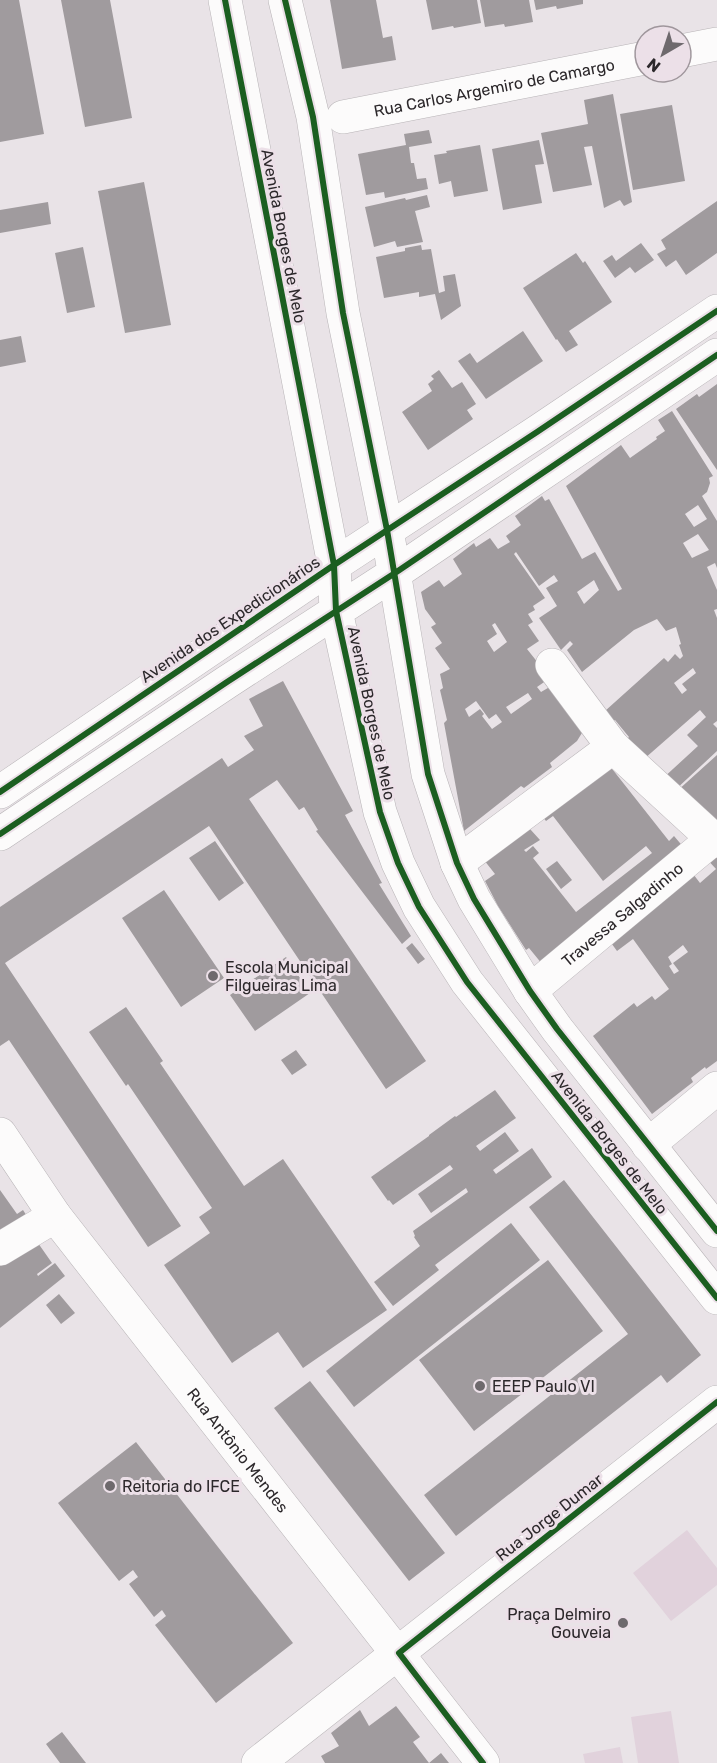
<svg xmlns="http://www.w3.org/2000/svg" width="717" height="1763" font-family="Rubik,sans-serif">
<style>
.green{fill:#e1d2dc}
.building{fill:#a09b9e;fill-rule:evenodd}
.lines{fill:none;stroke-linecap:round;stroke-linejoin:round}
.minor-casing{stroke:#b8b4b7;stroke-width:34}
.major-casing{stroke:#b8b4b7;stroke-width:34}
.minor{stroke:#fcfbfb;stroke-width:33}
.major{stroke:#fcfbfb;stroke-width:33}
.cycleway-casing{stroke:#ece0e8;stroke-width:10}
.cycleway{stroke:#1b5e20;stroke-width:6}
.poi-dot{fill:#6e696d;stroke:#ece0e8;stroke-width:2}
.labels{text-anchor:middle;stroke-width:6;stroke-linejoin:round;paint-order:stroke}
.street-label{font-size:16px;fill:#2c282b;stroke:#ece0e8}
.poi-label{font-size:16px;fill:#2c282b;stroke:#ece0e8;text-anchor:start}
</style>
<rect width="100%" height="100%" fill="#e9e3e7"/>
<!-- green -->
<path class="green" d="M687,1530L717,1568V1585L671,1621L633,1573Z
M671,1711L679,1763H638L631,1717Z
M620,1747L623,1763H585L583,1754Z"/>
<!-- building -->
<path class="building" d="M0,0H19L44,134L0,142Z
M61,0H110L132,118L85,127Z
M330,0H376L383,38L392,36L396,60L342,69Z
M426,0H477L481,23L454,28L453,26L432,30Z
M480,0H529L533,22L505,27L504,24L485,27Z
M534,0H583V4L557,9L556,6L536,10Z
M613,94L632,202L624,206L620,200L604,208L592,146L584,147L592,185L553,192L541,133L588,124L584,100Z
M672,105L685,181L633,190L620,114Z
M429,130L432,143L409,147L411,163H414L417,179L426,178L428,189L385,198L384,192L366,195L358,154L406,145L404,134Z
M539,140L544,164L535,165L542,203L503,210L492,149Z
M480,145L488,191L454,197L451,181L439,184L434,155L447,153L446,151Z
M144,182L171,325L125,333L98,191Z
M427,195L430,207L415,211L423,242L397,247L395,241L374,247L365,207L405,198L406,200Z
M717,201V253L686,275L676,260L666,267L657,254L666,249L661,240Z
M48,202L51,224L0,233V210Z
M641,243L654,260L635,273L630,267L615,278L603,261L612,255L616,261Z
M421,245L422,250L431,249L439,293L445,291L443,276L455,274L461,306L441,320L435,294L419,297V292L384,298L376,257L405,251V248Z
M83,247L95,307L67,313L55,253Z
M576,253L583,263L585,261L612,302L569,331L578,345L566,352L557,339L556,340L523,288Z
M523,331L543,361L486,399L458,361L470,353L477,363Z
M21,336L26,362L0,367V340Z
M439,370L452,388L462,382L476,404L467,410L473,419L428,450L402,412L432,391L428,384L434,379L431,376Z
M717,384V470L676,409L697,394L699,397Z
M672,411L713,476L709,478L710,483L707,492L702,496L717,521V568L715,563L707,567L717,590V609L714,610L717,618V721L713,724L717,728V751L673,792L661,780L698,746L687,735L706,717L700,710L644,759L626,740L629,737L615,720L612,721L605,711L664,658L668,662L675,654L680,659L683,656L679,645L681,644L676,627L666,631L657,619L634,630L582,672L567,650L573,644L570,641L561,650L539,618L557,606L546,588L558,581L554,575L539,586L516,552L514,554L545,598L533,606L535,610L528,614L533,622L528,625L539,641L527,649L550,678L537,687L541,692L553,685L585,728L577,741L550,763L552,767L524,788L521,786L464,831L444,723L447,720L440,690L443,688L440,674L450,669L435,648L442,643L431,627L436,624L425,609L421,592L439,580L444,587L462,574L453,559L474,543L476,547L490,538L498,549L510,542L506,536L521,525L515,516L542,496L545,501L549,499L582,559L595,552L618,591L622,589L566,486L621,445L630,458L657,439L656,437L665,431L658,420ZM698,505L707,519L694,527L685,514ZM698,534L709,550L692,558L683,543ZM594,580L599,590L584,604L577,592ZM495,623L507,642L494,652L487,641L497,634L492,625ZM693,668L696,673L682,684L687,690L682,694L674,683ZM528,693L532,699L511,714L506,707ZM476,701L489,719L496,714L502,722L492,729L482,716L484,714L480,709L469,717L465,709Z
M283,681L353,811L345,815L382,883L379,884L411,936L402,944L316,831L318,830L304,807L299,810L277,780L249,799L426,1061L386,1089L209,826L5,963L181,1226L148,1247L9,1040L0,1046V907L222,758L228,767L254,750L244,736L263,726L249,699Z
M717,755V831L676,792Z
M609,765L669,841L674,836L691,856L547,970L529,948L526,950L498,906L485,881L495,874L484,860L530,829L540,840L524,850L526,852L533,846L539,853L533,858L576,912L652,853L646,846L603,881L553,816L546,821L541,815Z
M215,841L244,883L219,901L189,858Z
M717,847V1061L706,1069L705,1067L691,1078L693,1082L652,1114L593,1036L634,1003L637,1007L652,996L655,1000L669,989L633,939L617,951L609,940L690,870L700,883L716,869L705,857ZM683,945L688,952L673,963L679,971L674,974L669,966L672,964L668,957Z
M557,861L572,880L561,889L546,869Z
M164,890L224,978L181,1007L122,918Z
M412,943L425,959L418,964L406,948Z
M286,957L310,993L255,1031L230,995Z
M126,1007L163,1061L160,1063L244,1186L283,1159L387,1310L303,1368L278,1332L232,1363L164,1265L210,1233L199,1217L212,1208L128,1084L126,1086L89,1032Z
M296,1050L307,1065L292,1075L281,1060Z
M495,1090L516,1118L476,1146L480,1151L505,1132L519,1151L493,1170L496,1174L532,1148L552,1177L435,1265L439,1270L393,1306L374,1282L420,1246L414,1237L415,1236L413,1231L468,1192L466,1188L431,1213L418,1194L453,1169L450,1165L393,1205L389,1200L388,1201L371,1177L429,1136V1135L455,1116L456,1117Z
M564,1180L701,1355L667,1383L661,1375L456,1536L424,1495L628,1334L529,1207Z
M0,1190L17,1214L23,1210L32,1224L0,1248Z
M511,1223L540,1260L354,1407L326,1371Z
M31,1233L52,1263L37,1274L38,1276L55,1263L65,1276L0,1328V1251Z
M548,1260L603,1331L474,1431L419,1360Z
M59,1294L75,1313L61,1324L46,1305Z
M310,1381L445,1553L409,1581L274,1408Z
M136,1442L293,1643L216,1703L155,1625L166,1616L162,1610L154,1617L129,1584L138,1577L133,1570L119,1581L58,1503Z
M396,1706L420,1737L413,1742L429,1763L441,1753L449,1763H325L321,1756L339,1746L331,1733L360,1710L369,1726Z
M62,1732L86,1763H60L46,1744Z"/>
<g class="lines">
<defs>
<g id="minor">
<path d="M681,51L717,44"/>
<path id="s1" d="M343,117L645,58"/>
<path d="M552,665L613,747L710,836L717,841"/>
<path d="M457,863L613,747"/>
<path id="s2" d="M530,991L714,838"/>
<path id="s3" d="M0,1134L55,1216L483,1763"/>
<path d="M648,1145L717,1088"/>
<path d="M0,1249L55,1216"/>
</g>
<path id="major" d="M225,0L334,565L336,611L380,812L398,863L419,907L467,982L717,1298
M285,0L313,117L343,313L387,530L428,774L457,863L474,899L530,991L557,1029L717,1231
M0,792L334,565L537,432L717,311
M0,834L227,682L395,573L717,355
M258,1763L717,1402"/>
</defs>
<!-- minor casing -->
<use href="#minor" class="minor-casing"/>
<!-- major casing -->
<use href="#major" class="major-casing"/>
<!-- minor -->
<use href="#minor" class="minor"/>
<!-- major -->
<use href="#major" class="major"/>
<defs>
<path id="cycleway" d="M225,0L334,565L336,611L380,812L398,863L419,907L467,982L717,1298
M285,0L313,117L343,313L387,530L428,774L457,863L474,899L530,991L557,1029L717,1231
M0,792L334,565L537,432L717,311
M0,834L227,682L395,573L717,355
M483,1763L399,1653L717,1402"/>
</defs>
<!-- cycleway casing -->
<use href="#cycleway" class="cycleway-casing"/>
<!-- cycleway -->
<use href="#cycleway" class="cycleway"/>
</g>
<!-- markers -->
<g class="poi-dot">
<circle cx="213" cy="976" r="6"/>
<circle cx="480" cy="1386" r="6"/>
<circle cx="110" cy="1486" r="6"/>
<circle cx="623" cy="1623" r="6"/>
</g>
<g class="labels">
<!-- street labels -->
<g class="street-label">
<text dy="6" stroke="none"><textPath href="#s1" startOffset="154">Rua Carlos Argemiro de Camargo</textPath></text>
<text transform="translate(284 236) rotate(79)" y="6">Avenida Borges de Melo</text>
<text transform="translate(230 619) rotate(-34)" y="6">Avenida dos Expedicionários</text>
<text transform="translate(372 713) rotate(78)" y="6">Avenida Borges de Melo</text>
<text dy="6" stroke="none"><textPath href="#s2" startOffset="120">Travessa Salgadinho</textPath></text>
<text transform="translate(610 1142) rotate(52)" y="6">Avenida Borges de Melo</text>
<text dy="6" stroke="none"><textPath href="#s3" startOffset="396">Rua Antônio Mendes</textPath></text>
<text transform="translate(549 1517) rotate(-38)" y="6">Rua Jorge Dumar</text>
</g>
<!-- poi labels -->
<g class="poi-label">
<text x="225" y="973">Escola Municipal<tspan x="225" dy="18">Filgueiras Lima</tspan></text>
<text x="492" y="1392">EEEP Paulo VI</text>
<text x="122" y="1492">Reitoria do IFCE</text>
<text x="611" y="1620" text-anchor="end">Praça Delmiro<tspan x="611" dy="18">Gouveia</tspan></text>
</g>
</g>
<!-- north arrow -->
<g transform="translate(663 54) rotate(219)"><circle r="28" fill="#ece0e8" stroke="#9f969c" stroke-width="1.5"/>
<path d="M0-4.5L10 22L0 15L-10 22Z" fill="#6e696d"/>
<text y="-9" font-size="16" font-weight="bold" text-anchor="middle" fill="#2c282b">N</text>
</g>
</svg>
